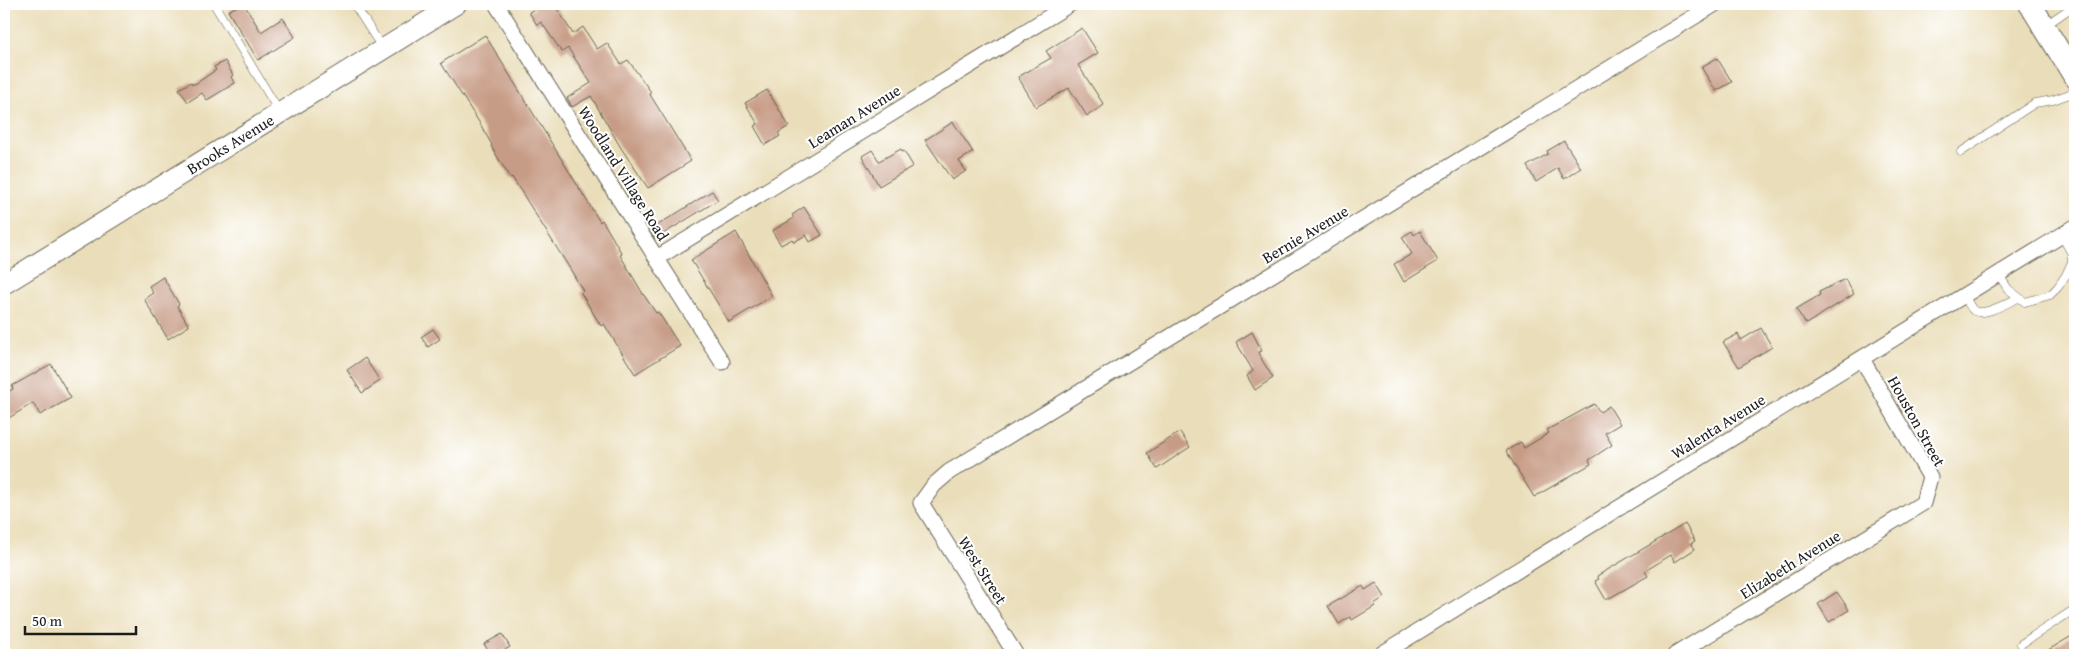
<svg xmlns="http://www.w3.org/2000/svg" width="2079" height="659" font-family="'Gentium Book Plus',serif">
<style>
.building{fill:#c79c86}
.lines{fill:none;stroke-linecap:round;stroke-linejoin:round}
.lane-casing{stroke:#646053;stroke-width:9}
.street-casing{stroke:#646053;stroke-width:17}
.secondary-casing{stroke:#646053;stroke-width:22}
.primary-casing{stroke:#646053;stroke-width:24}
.lane{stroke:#fff;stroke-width:8}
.street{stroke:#fff;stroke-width:15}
.secondary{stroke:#fff;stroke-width:20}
.primary{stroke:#fff;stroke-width:22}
.labels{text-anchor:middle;stroke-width:4;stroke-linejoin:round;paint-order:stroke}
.street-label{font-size:16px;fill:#1c1c1c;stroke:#fff}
</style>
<rect width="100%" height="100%" fill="#fff"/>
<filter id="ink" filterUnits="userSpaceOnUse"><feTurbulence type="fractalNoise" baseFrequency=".02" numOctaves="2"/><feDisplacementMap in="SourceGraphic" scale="10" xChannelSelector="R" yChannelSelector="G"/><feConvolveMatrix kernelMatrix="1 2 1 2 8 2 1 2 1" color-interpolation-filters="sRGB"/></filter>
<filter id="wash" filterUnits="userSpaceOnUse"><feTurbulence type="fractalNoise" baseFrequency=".0096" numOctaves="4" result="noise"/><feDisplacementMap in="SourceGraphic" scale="20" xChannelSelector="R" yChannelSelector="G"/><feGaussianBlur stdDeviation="1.12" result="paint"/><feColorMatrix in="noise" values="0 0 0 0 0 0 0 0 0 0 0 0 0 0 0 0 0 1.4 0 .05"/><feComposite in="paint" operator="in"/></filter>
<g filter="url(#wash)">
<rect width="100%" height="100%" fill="#eadeba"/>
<g id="blocks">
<!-- building -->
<path class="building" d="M241,4H244L261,32L283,18L295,37L258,60L228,11Z
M531,4H554L573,34L583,27L597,49L607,43L621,64L628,60L651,92L649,93L691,161L648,188L621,148L591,96L572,107L567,98L591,83L568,48L562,52L541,22L537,25L529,12L535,9Z
M1082,28L1098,53L1078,65L1104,105L1087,116L1069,88L1036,107L1018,77L1051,58L1046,51Z
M485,35L600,222L602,220L608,230L622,254L620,255L643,294L656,313L658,312L680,346L635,374L604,324L601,326L598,321L581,293L583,291L572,272L512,177L510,178L491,146L492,145L479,122L441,63Z
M1717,58L1732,82L1716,91L1701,67Z
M225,61L233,75L231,77L235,83L207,100L202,93L188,102L179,89L191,82L192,84H195L216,70L214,67Z
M767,90L789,126L778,133L780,136L765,145L754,126L758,124L745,103Z
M953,122L973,152L959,161L966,171L952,180L925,140Z
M1564,141L1581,168L1564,179L1558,168L1536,182L1527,166L1548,154L1547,151Z
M901,149L902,152L904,151L913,166L879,186L862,156L872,150L879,161Z
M712,191L718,200L655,239L650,230Z
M804,207L822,235L810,242L806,235L794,242L792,239L781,245L772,231L794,218L792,215Z
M1412,231L1414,235L1420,231L1438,261L1404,282L1394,264L1412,254L1402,237Z
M736,232L772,296L729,322L691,260Z
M163,277L179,304L177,306L189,326L168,339L144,299L153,293L149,286Z
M1845,279L1854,294L1806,324L1796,309L1820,295L1819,292Z
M1761,328L1772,347L1739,367L1723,342L1738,334L1741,340Z
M433,329L440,339L428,347L421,337Z
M1252,332L1262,351L1259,352L1262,360L1273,378L1255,390L1247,376L1253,371L1236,342Z
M365,358L380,381L362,393L347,370Z
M51,364L71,398L40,415L33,403L4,421V394L13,389L12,386Z
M1594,404L1600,412L1609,406L1620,424L1605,433L1612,445L1589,460L1591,464L1534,497L1506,451L1521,442L1524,448L1549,433L1547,430Z
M1180,432L1190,447L1157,469L1147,453Z
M1685,524L1695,541L1691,543L1695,549L1675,562L1671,555L1645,571L1648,576L1606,600L1595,581L1599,579L1597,576Z
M1376,583L1385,597L1374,604L1375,606L1352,620L1350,617L1339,624L1328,606L1363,586L1365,590Z
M1837,592L1849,610L1829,622L1818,604Z
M502,634L510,647L496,655H491L484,644Z
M2075,634V655H2040Z"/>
</g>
</g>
<g filter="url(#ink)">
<use href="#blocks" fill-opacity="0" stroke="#646053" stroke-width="1"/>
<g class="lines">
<defs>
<path id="lane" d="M214,4L280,113
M354,4L383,49
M2046,25L2075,5
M1961,152L2035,103L2053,100L2075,92
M1999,275L2008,289L2025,302L2050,295L2058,287L2066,275L2072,262V254L2062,236
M1965,297C1967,300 1970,307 1973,310C1982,318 2009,302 2018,298
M2021,644L2075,609"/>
<path id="street" d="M496,4L722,362
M657,258L1070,4
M1016,655L921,503L934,485L949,472L1715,4
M1380,655L2075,227
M1675,655L1923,503L1930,477L1862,359"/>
<g id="secondary">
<path id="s1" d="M4,284L456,4"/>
</g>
<path id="primary" d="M2030,4L2075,77"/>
</defs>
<!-- lane casing -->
<use href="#lane" class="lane-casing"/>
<!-- street casing -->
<use href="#street" class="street-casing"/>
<!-- secondary casing -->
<use href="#secondary" class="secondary-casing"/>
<!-- primary casing -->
<use href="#primary" class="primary-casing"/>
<!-- lane -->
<use href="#lane" class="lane"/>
<!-- street -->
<use href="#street" class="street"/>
<!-- secondary -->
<use href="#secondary" class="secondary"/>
<!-- primary -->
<use href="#primary" class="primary"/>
</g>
</g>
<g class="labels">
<!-- street labels -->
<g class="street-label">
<text transform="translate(854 116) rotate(-32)" y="6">Leaman Avenue</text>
<text dy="6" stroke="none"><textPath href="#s1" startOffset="266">Brooks Avenue</textPath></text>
<text transform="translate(624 173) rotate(58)" y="6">Woodland Village Road</text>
<text transform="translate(1305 234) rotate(-31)" y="6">Bernie Avenue</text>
<text transform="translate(1917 421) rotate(61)" y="6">Houston Street</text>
<text transform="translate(1718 426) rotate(-32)" y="6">Walenta Avenue</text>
<text transform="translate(1790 564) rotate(-32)" y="6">Elizabeth Avenue</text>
<text transform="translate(983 570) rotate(58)" y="6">West Street</text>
</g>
</g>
<!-- margin -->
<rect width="2079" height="659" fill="none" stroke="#fff" stroke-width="20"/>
<!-- scale -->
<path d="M25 626v8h111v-8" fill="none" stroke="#1c1c1c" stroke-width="2.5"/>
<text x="32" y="626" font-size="15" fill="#1c1c1c" stroke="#ffffff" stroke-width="4" paint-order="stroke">50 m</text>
</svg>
